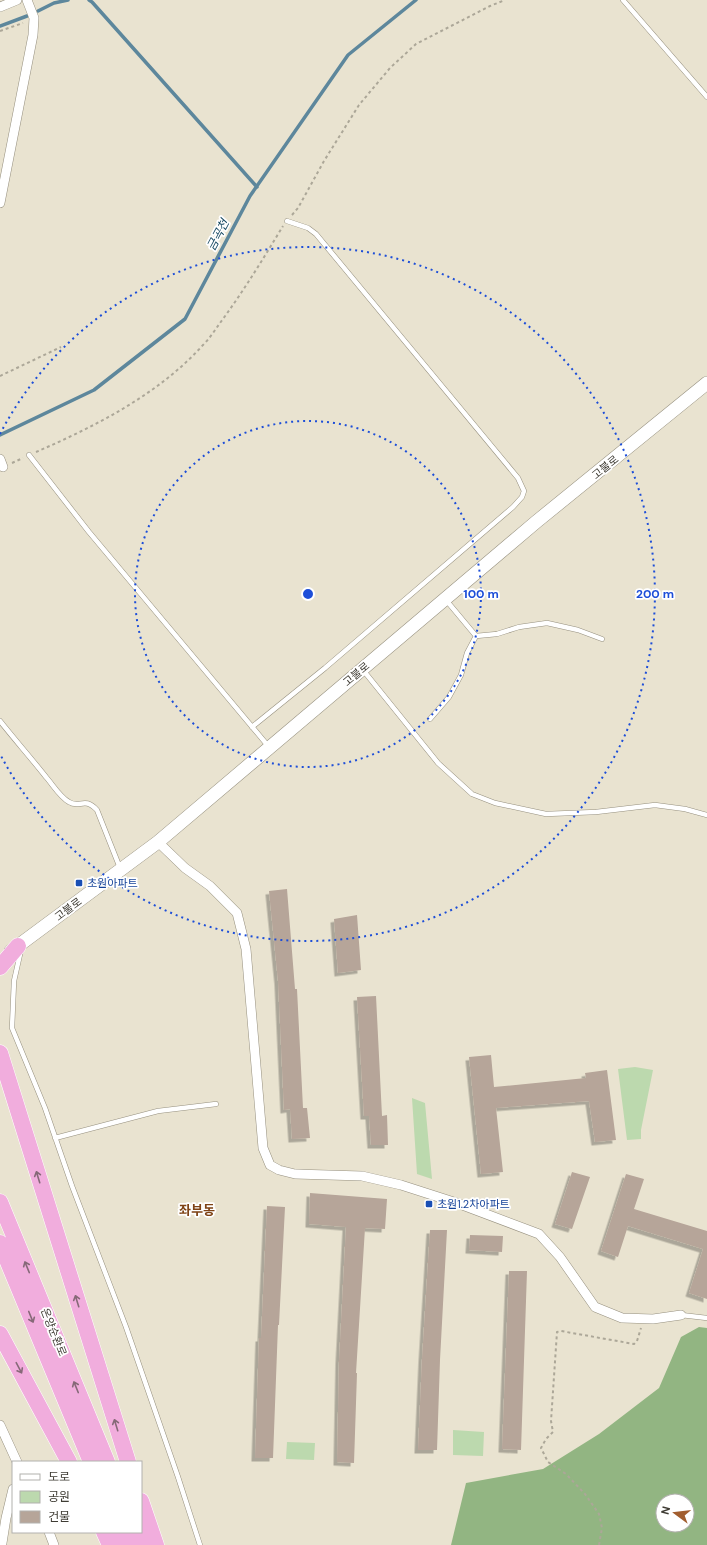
<svg xmlns="http://www.w3.org/2000/svg" width="707" height="1545" font-family="'DM Sans','Noto Sans KR',sans-serif">
<style>
.green{fill:#bcd9ae}
.forest{fill:#92b582;fill-rule:evenodd}
.lines{fill:none;stroke-linecap:round;stroke-linejoin:round}
.stream{stroke:#5d879c;stroke-width:3.5}
.building{fill:#b6a599;filter:url(#shadow)}
.lane-casing{stroke:#96907f;stroke-width:5.5}
.street-casing{stroke:#96907f;stroke-width:10}
.secondary-casing{stroke:#96907f;stroke-width:14}
.highway-casing{stroke:#fff;stroke-width:17}
.path{stroke:#aca798;stroke-width:2;stroke-dasharray:3 3;stroke-linecap:butt}
.lane{stroke:#fff;stroke-width:4.5}
.street{stroke:#fff;stroke-width:9}
.secondary{stroke:#fff;stroke-width:13}
.highway{stroke:#f1addd;stroke-width:16}
.oneway{stroke:#866978}
.ring{fill:none;stroke:#1d4ed8;stroke-width:2;stroke-dasharray:2 4}
.transit-dot{fill:#1a4fb4;stroke:#fff;stroke-width:1.5}
.labels{text-anchor:middle;stroke-width:3.5;stroke-linejoin:round;paint-order:stroke}
.street-label{font-size:11px;fill:#3f3c34;stroke:#fff}
.transit-label{font-size:11px;fill:#164399;stroke:#fff;text-anchor:start}
.water-label{font-size:12px;font-style:italic;fill:#194a63;stroke:#fff}
.quarter-label{font-size:13px;font-weight:bold;fill:#7e4214;stroke:#fff}
.centre{fill:#1d4ed8;stroke:#fff;stroke-width:2}
.ring-label{font-size:12px;text-anchor:middle;font-weight:bold;fill:#1d4ed8;stroke:#fff;stroke-width:3.5;stroke-linejoin:round;paint-order:stroke}
</style>
<defs>
<filter id="shadow"><feDropShadow dx="-3.5" dy="3.5" stdDeviation="0" flood-color="#0004"/></filter>
</defs>
<rect width="100%" height="100%" fill="#e9e3d0"/>
<!-- green -->
<path class="green" d="M635,1067L653,1070L641,1130V1139L627,1140L618,1069Z
M412,1098L425,1103L432,1179L417,1174Z
M453,1430L484,1432L483,1456L453,1455Z
M287,1442L315,1443L314,1460L286,1459Z"/>
<!-- forest -->
<path class="forest" d="M699,1327L707,1328V1545H451L466,1483L543,1469L599,1434L659,1388L681,1337ZM663,1501H687V1525H663Z"/>
<g class="lines">
<!-- stream -->
<path class="stream" d="M89,0L92,2L257,187
M38,11L54,3L68,0
M0,26L27,16
M0,435L94,390L185,319L250,196L348,55L416,0"/>
</g>
<!-- building -->
<path class="building" d="M287,889L295,989H297L303,1108H307L310,1138L292,1139L290,1109L284,1110L278,981L269,891Z
M357,915L361,970L338,973L334,919Z
M376,996L382,1116L387,1115L388,1145H371L369,1116H364L357,997Z
M491,1055L494,1087L586,1078L585,1073L607,1070L616,1140L595,1142L589,1101L496,1108L503,1172L481,1174L469,1057Z
M572,1172L590,1177L572,1229L555,1224Z
M626,1174L644,1179L634,1209L707,1231V1299L689,1293L703,1249L628,1226L618,1257L601,1251Z
M310,1193L387,1199L385,1229L365,1228L356,1373H357L354,1463L337,1462L339,1361L346,1227L309,1224Z
M267,1206L285,1207L279,1325H278L273,1458H255L259,1338H261Z
M430,1230H447L440,1360L437,1450H418L422,1359Z
M470,1235L503,1236L502,1252L469,1250Z
M509,1271H527L521,1450L502,1449Z"/>
<g class="lines">
<defs>
<path id="lane" d="M623,0L707,97
M29,455L89,532L269,747
M446,600L476,636
M363,670L438,763L472,794L495,803L546,814L596,812L655,805L685,809L707,815
M430,719L449,697L461,675L467,653L476,636L497,634L519,627L547,623L578,630L602,639
M0,721C15,740 31,758 46,777C53,785 60,797 69,802C80,809 84,796 97,810L120,868
M252,727L325,668L513,507L522,497L524,491L518,478L316,234L308,228L287,221
M21,950L14,981L12,1028L45,1108L72,1186L126,1327L178,1477L200,1545
M55,1138L158,1111L216,1104
M681,1315L707,1318"/>
<path id="street" d="M0,7L17,0
M0,203L33,35L34,18L27,0
M0,459L3,467
M158,842L185,868L210,886L237,913L246,949L263,1148L270,1165L279,1170L295,1174L362,1176L401,1185L457,1203L539,1234L560,1257L595,1307L622,1318L653,1319L681,1315
M0,1425L17,1462
M49,1532L54,1545
M2,1543L6,1518L13,1489"/>
<path id="secondary" d="M11,951L158,842L536,522L707,383"/>
<path id="highway" d="M0,967L18,946
M0,1053L128,1462
M0,1202L107,1462
M0,1243L91,1462
M0,1334L69,1462
M141,1501L156,1545
M104,1532L110,1545
M120,1532L125,1545
M136,1532L142,1545"/>
</defs>
<!-- lane casing -->
<use href="#lane" class="lane-casing"/>
<!-- street casing -->
<use href="#street" class="street-casing"/>
<!-- secondary casing -->
<use href="#secondary" class="secondary-casing"/>
<!-- highway casing -->
<use href="#highway" class="highway-casing"/>
<!-- path -->
<path class="path" d="M0,31L23,23
M292,215L298,208L324,161L359,105L390,68L416,44L490,6L505,0
M0,376L61,347
M36,452C96,426 159,394 203,345C210,338 215,330 220,323C243,292 263,259 283,226
M12,463L23,458
M599,1545L602,1528L599,1514L585,1494L566,1474L548,1462L541,1448L546,1439L553,1432L551,1421L557,1332L561,1331L634,1344L637,1341L641,1328"/>
<!-- lane -->
<use href="#lane" class="lane"/>
<!-- street -->
<use href="#street" class="street"/>
<!-- secondary -->
<use href="#secondary" class="secondary"/>
<!-- highway -->
<use href="#highway" class="highway"/>
</g>
<!-- one-way arrows -->
<defs><path id="oneway-shaft" d="M-6 0H5M1.5-3L5.5 0L1.5 3" fill="none" stroke-width="1.6" stroke-linecap="round" stroke-linejoin="round"/></defs>
<g class="oneway">
<use href="#oneway-shaft" transform="translate(38 1177) rotate(-107)"/>
<use href="#oneway-shaft" transform="translate(27 1267) rotate(-112)"/>
<use href="#oneway-shaft" transform="translate(77 1301) rotate(-107)"/>
<use href="#oneway-shaft" transform="translate(31 1317) rotate(68)"/>
<use href="#oneway-shaft" transform="translate(19 1368) rotate(62)"/>
<use href="#oneway-shaft" transform="translate(76 1387) rotate(-112)"/>
<use href="#oneway-shaft" transform="translate(116 1425) rotate(-107)"/>
</g>
<!-- distance rings -->
<g class="ring">
<circle cx="308" cy="594" r="173"/>
<path d="M0 434A347 347 0 1 1 0 754"/>
</g>
<!-- markers -->
<g class="transit-dot">
<rect x="75" y="879" width="8" height="8" rx="2"/>
<rect x="425" y="1200" width="8" height="8" rx="2"/>
</g>
<g class="labels">
<!-- street labels -->
<g class="street-label">
<text transform="translate(605 467) rotate(-39)" y="4">고불로</text>
<text transform="translate(356 674) rotate(-40)" y="4">고불로</text>
<text transform="translate(68 909) rotate(-37)" y="4">고불로</text>
<text transform="translate(54 1332) rotate(68)" y="4">온양순환로</text>
</g>
<!-- transit labels -->
<g class="transit-label">
<text x="87" y="887">초원아파트</text>
<text x="437" y="1208">초원1.2차아파트</text>
</g>
<!-- water labels -->
<g class="water-label">
<text transform="translate(218 235) rotate(-62)" y="4">금곡천</text>
</g>
<!-- quarter labels -->
<g class="quarter-label">
<text x="197" y="1215">좌부동</text>
</g>
</g>
<circle cx="308" cy="594" r="6" class="centre"/>
<g class="ring-label">
<text x="481" y="598">100 m</text>
<text x="655" y="598">200 m</text>
</g>
<!-- legend -->
<rect x="12" y="1461" width="130" height="72" fill="#ffffff" stroke="#b2b1ae"/>
<rect x="20" y="1474" width="20" height="6" fill="#ffffff" stroke="#b2b1ae"/>
<text x="48" y="1481" font-size="12" fill="#3f3c34">도로</text>
<rect x="20" y="1491" width="20" height="12" fill="#bcd9ae" stroke="#b2b1ae"/>
<text x="48" y="1501" font-size="12" fill="#3f3c34">공원</text>
<rect x="20" y="1511" width="20" height="12" fill="#b6a599" stroke="#b2b1ae"/>
<text x="48" y="1521" font-size="12" fill="#3f3c34">건물</text>
<!-- north arrow -->
<g transform="translate(675 1513) rotate(285)"><circle r="19" fill="#ffffff" stroke="#b2b1ae"/>
<path d="M0-3L7 15L0 10L-7 15Z" fill="#a25e2f"/>
<text y="-6" font-size="11" font-weight="bold" text-anchor="middle" fill="#3f3c34">N</text>
</g>
</svg>
